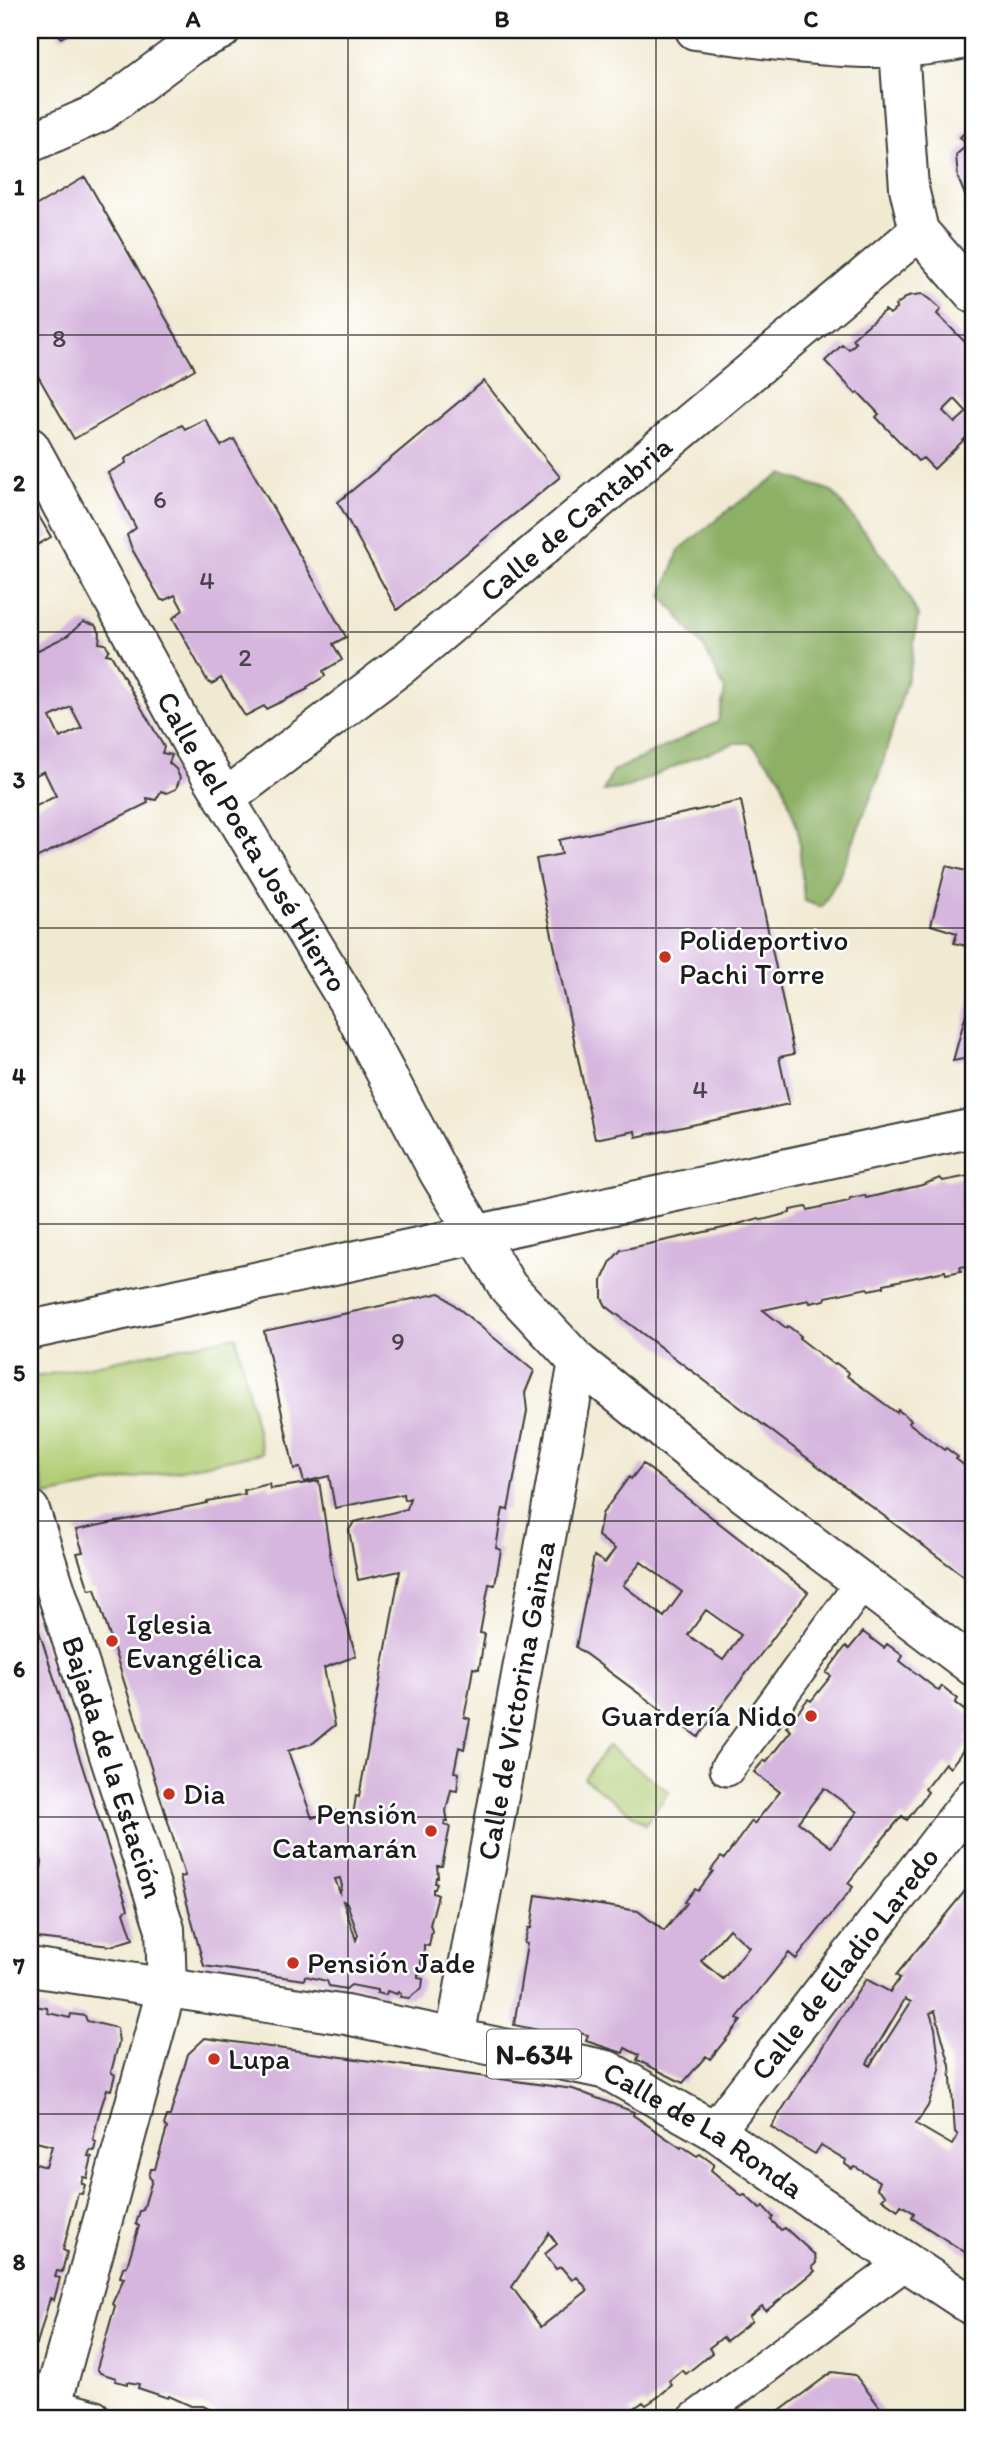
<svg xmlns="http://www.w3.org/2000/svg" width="1004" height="2449" font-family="Itim,sans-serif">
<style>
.green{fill:#b0cc73;stroke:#667448;stroke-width:2}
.forest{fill:#8cb065;stroke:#546640;stroke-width:2}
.building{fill:#d6b6de;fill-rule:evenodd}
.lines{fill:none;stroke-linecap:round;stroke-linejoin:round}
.pedestrian-casing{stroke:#3c3b37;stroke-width:37}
.minor-casing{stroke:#3c3b37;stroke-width:42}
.trunk-casing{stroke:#3c3b37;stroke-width:42}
.pedestrian{stroke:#fff;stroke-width:33}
.minor{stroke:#fff;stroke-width:38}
.trunk{stroke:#fff;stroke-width:38}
.grid{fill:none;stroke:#1c1c1c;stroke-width:2;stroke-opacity:0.55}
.poi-dot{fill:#c8321e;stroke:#fff;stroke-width:2.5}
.labels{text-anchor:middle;stroke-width:5;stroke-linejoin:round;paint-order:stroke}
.number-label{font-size:26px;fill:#4a424c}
.shield{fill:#fff;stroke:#606060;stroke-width:2}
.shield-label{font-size:28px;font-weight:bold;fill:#1c1c1c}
.street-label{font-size:30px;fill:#1c1c1c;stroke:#fff}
.poi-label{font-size:30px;fill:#1c1c1c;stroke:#fff;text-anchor:start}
.neatline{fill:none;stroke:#1c1c1c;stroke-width:2.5}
.grid-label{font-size:23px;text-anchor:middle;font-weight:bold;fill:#1c1c1c}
</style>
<rect width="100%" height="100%" fill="#fff"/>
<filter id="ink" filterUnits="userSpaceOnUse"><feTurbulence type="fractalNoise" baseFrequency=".0143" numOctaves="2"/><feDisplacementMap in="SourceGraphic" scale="14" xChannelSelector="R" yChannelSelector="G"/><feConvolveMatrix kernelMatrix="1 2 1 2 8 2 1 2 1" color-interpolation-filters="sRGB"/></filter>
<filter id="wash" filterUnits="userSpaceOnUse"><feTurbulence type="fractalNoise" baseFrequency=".00686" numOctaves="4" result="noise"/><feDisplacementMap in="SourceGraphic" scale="28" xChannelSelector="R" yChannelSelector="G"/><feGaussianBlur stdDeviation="1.57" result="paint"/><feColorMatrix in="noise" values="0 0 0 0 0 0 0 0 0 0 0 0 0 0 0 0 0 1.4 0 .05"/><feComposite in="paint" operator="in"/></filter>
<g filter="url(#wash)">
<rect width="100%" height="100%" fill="#f1ead3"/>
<!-- green -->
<path class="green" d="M236,1336L262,1453L46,1496L30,1432V1378Z
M608,1746L669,1792L645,1824L584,1778Z"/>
<!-- forest -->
<path class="forest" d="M782,474L832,491L897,574L918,615L911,665L878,779L839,877L822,907L804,901L798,830L780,776L751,743H735L689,760L627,788L603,791L613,771L718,722L725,690L705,649L662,596L679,550L731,508Z"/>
<g id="blocks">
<!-- building -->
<path class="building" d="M56,30H75L61,38Z
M970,128L974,130V217L958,178L956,155L967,145L960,137Z
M85,177L195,369L74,439L30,362V209Z
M922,294L930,299L941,309L937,314L966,343L971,340L974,343V430L934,469L923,458L918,461L876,417L879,414L858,392L856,394L825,361L842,345L849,349L856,343L852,339L885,310L890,314L897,308L895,306L908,296ZM955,399L967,412L955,423L943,411Z
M484,381L560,477L397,610L338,502Z
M205,419L221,446L234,439L346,637L333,644L342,660L323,671L325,676L307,687L308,689L266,709L264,706L245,716L221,678L212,684L208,682L173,618L183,610L175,595L165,600H161L132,549L127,535L136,528L108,473L126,463L125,459L163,434L182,425L185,429Z
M30,501L51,537L30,549Z
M83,622L95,625L100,633L99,643L105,644L109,649L106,654L111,655L164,747L162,753L172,755L169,763L176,769L180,778L176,789L167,793L161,791L156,800L147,798L148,803L30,861V809L56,796L44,771L30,778V654L67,636ZM71,707L82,728L60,738L50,717Z
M741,801L794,1054L779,1057L789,1104L636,1137L635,1131L595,1139L536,859L562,854L559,840Z
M946,866L974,873V948L954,943L957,933L931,925Z
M973,988L974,1057L953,1061Z
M974,1175V1265L960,1267L961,1271L946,1274L945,1271L884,1284V1287L869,1290L867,1288L826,1297L825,1300L810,1303L809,1300L763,1310L786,1328L788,1326L801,1336L799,1338L834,1365L836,1363L849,1373L847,1376L897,1413L898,1410L911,1420L909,1423L944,1450L946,1448L958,1457L956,1459L974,1473V1584L606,1306L602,1298V1280L611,1261L621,1250L728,1227L759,1218L762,1220L790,1213V1210L806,1207L808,1210L849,1201L850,1198L865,1195L866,1198L922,1185L940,1178L943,1181Z
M440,1293L534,1371L525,1393L527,1411L508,1510L503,1509L500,1524L496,1548L501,1550L495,1585L489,1584L480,1633L485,1634L479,1669L473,1668L469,1692L464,1717L470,1719L464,1749L459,1747L454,1772L459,1773L457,1791L451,1790L446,1811L448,1822L445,1821L444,1825L450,1827L442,1866H437L438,1877H436L435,1883H437L435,1889H433V1893L438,1895L430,1925L432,1931L429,1946L424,1945V1959L421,1958V1973L418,1974V1978L423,1979L422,1988L409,1998L400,1997L401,1994L398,1992L397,1994L387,1991L386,1995L377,1993V1990L351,1985L346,1989L329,1986L327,1981L305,1976L304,1980L204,1966L180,1877L185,1876L95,1589L89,1590L77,1553L83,1552L76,1530L207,1503V1501L245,1494L244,1490L269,1484L270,1489L319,1481L334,1579L356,1656L324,1668L335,1725L313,1743L288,1751L312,1818L334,1811L353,1816L356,1796L359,1797L400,1571L358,1580L349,1530L354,1522L407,1509L410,1498L404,1500L403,1494L335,1508L329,1476L304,1482L300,1468L294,1469L264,1331ZM340,1878L342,1886L340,1893L335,1879ZM343,1901L347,1903L358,1935L356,1940Z
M643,1464L808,1592L698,1737L576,1647L594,1556L605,1563L615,1549L598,1536L602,1514L629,1477L631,1479ZM641,1562L682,1592L664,1617L623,1585ZM706,1610L741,1635L723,1660L688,1635Z
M30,1603L128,1909L124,1912L133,1939L111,1946L37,1938L36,1933L30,1932V1866L41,1868L42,1862L36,1844L30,1843Z
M863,1632L884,1648L887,1644L903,1656L900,1661L939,1691L942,1686L958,1699L955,1703L974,1718V1728L965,1739L969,1742L950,1768L945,1763L925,1789L928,1792L907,1820L902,1816L886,1835L848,1883L853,1887L796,1959L789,1953L737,2018L741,2021L710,2059L706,2056L683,2083L637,2060L639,2055L625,2048L623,2053L586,2041L588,2035L571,2031L567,2036L514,2025L527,1944L524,1943L528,1928H531L536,1895L638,1911L664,1931L687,1903L685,1902L695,1889L698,1891L713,1871L711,1870L721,1857L724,1859L752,1821L754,1824L780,1792L754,1772L764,1760L766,1762L791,1731L786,1727L808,1699L811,1701L831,1676L826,1673L846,1646L849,1649ZM824,1788L857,1812L831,1847L798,1822ZM729,1929L749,1947L723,1979L701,1961Z
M974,1880V2258L912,2218L914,2213L901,2205L898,2210L882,2199L886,2195L877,2188L880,2182L855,2167L852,2169L845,2164L846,2160L821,2145L815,2154L771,2127L866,1979L890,1992L900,1978L896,1975ZM905,1999L911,2002L870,2066L867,2063ZM935,2011L950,2066L955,2132L958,2135L952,2145L916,2124L928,2106L940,2070L935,2028L930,2013Z
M33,2006L47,2008L48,2013L70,2018L71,2014L85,2016L87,2021L117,2028L119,2042L111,2072L115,2075L111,2090L107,2089L98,2117L93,2140L96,2142L94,2151L90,2150L88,2156L92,2157L87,2178L83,2177L81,2183L85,2185L82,2194L78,2193L63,2250L67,2252L62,2272L57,2271L55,2277L60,2278L54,2300L50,2298L37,2344L30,2353V2162L46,2167L52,2146L36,2142L30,2161V2010Z
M205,2038L573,2089L634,2112L633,2115L681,2148L682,2146L697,2156L700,2154L714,2164L711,2170L742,2196L745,2195L760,2209L763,2206L773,2217L771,2220L781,2230L785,2228L815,2255L816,2263L812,2267L815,2271L766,2311L762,2306L749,2317L752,2321L726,2341L723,2337L709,2348L712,2353L686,2374L682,2370L669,2381L672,2385L658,2397L646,2405L643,2402L629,2412L633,2416L629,2419H238L223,2416L203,2406H191L169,2396L168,2398L138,2388L139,2384L127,2382V2384L116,2381V2378L100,2373L97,2368L115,2306L112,2304L124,2278L120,2277L123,2267L127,2266L139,2226L136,2224L140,2211L143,2210L152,2180L149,2177L151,2169H155L167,2128L164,2125L167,2116H170L188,2054ZM549,2233L557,2244L545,2254L556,2269L561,2267L572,2280L577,2277L588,2290L541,2327L512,2287Z
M832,2372L855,2375L889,2419H769Z"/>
</g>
</g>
<g filter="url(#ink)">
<use href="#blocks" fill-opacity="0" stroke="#3c3b37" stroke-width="2"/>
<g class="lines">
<defs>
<path id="pedestrian" d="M727,1769L862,1583
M695,2419L905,2263"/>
<g id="minor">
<path d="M695,30C788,42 882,60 974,37"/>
<path d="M900,30L899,49L909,188L919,231L974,294"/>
<path d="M30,143L101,112L192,44L221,30"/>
<path id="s1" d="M30,447L192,744L348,1002L439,1173L508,1287L578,1362L712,1469L974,1667"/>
<path id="s2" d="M226,798L404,663L919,231"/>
<path d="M30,1330L974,1128"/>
<path id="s3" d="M30,1510L165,1929L167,1987L48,2419"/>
<path id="s4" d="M455,2038L578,1362"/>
<path id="s5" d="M715,2131L974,1797"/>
<path d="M30,2402L92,2419"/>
</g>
<g id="trunk">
<path id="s6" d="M30,1967L346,2015L607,2070L715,2131L806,2196L974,2307"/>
</g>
</defs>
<!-- pedestrian casing -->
<use href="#pedestrian" class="pedestrian-casing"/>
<!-- minor casing -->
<use href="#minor" class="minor-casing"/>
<!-- trunk casing -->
<use href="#trunk" class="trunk-casing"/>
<!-- pedestrian -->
<use href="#pedestrian" class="pedestrian"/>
<!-- minor -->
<use href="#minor" class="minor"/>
<!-- trunk -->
<use href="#trunk" class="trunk"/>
</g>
</g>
<!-- grid -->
<path class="grid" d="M348,30V2419M656,30V2419M30,335H974M30,632H974M30,928H974M30,1224H974M30,1521H974M30,1817H974M30,2114H974"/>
<!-- markers -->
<g class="poi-dot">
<circle cx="665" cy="957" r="7"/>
<circle cx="112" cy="1641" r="7"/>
<circle cx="811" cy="1716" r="7"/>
<circle cx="169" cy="1794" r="7"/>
<circle cx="431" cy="1831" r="7"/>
<circle cx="293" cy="1963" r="7"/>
<circle cx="214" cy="2059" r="7"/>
</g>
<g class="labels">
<!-- number labels -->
<g class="number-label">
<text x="59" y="347">8</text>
<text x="160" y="508">6</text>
<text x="207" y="589">4</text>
<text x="245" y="666">2</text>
<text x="700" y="1098">4</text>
<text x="398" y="1350">9</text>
</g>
<!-- shield labels -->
<rect class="shield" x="487" y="2029.5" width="94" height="49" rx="5"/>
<g class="shield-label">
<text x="534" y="2064">N-634</text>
</g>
<!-- street labels -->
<g class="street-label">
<text dy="10" stroke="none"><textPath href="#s2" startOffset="448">Calle de Cantabria</textPath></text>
<text dy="10" stroke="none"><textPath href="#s1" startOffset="453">Calle del Poeta José Hierro</textPath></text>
<text dy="10" stroke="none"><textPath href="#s4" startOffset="343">Calle de Victorina Gainza</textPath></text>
<text dy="10" stroke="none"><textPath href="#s3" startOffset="270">Bajada de la Estación</textPath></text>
<text dy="10" stroke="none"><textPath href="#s5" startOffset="212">Calle de Eladio Laredo</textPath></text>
<text dy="10" stroke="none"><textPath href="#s6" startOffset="700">Calle de La Ronda</textPath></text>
</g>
<!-- poi labels -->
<g class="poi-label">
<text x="679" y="950">Polideportivo<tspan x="679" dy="34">Pachi Torre</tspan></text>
<text x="126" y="1634">Iglesia<tspan x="126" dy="34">Evangélica</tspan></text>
<text x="797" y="1726" text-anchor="end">Guardería Nido</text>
<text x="183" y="1804">Dia</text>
<text x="417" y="1824" text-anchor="end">Pensión<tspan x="417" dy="34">Catamarán</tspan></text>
<text x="307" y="1973">Pensión Jade</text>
<text x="228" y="2069">Lupa</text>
</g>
</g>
<!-- margin -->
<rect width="1004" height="2449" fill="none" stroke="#fff" stroke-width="77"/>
<rect x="38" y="38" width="927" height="2372" class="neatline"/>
<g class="grid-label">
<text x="193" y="27">A</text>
<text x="502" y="27">B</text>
<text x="811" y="27">C</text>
<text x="19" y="195">1</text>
<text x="19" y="491">2</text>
<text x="19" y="788">3</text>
<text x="19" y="1084">4</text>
<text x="19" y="1381">5</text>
<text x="19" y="1677">6</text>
<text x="19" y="1974">7</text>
<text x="19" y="2270">8</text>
</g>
</svg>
